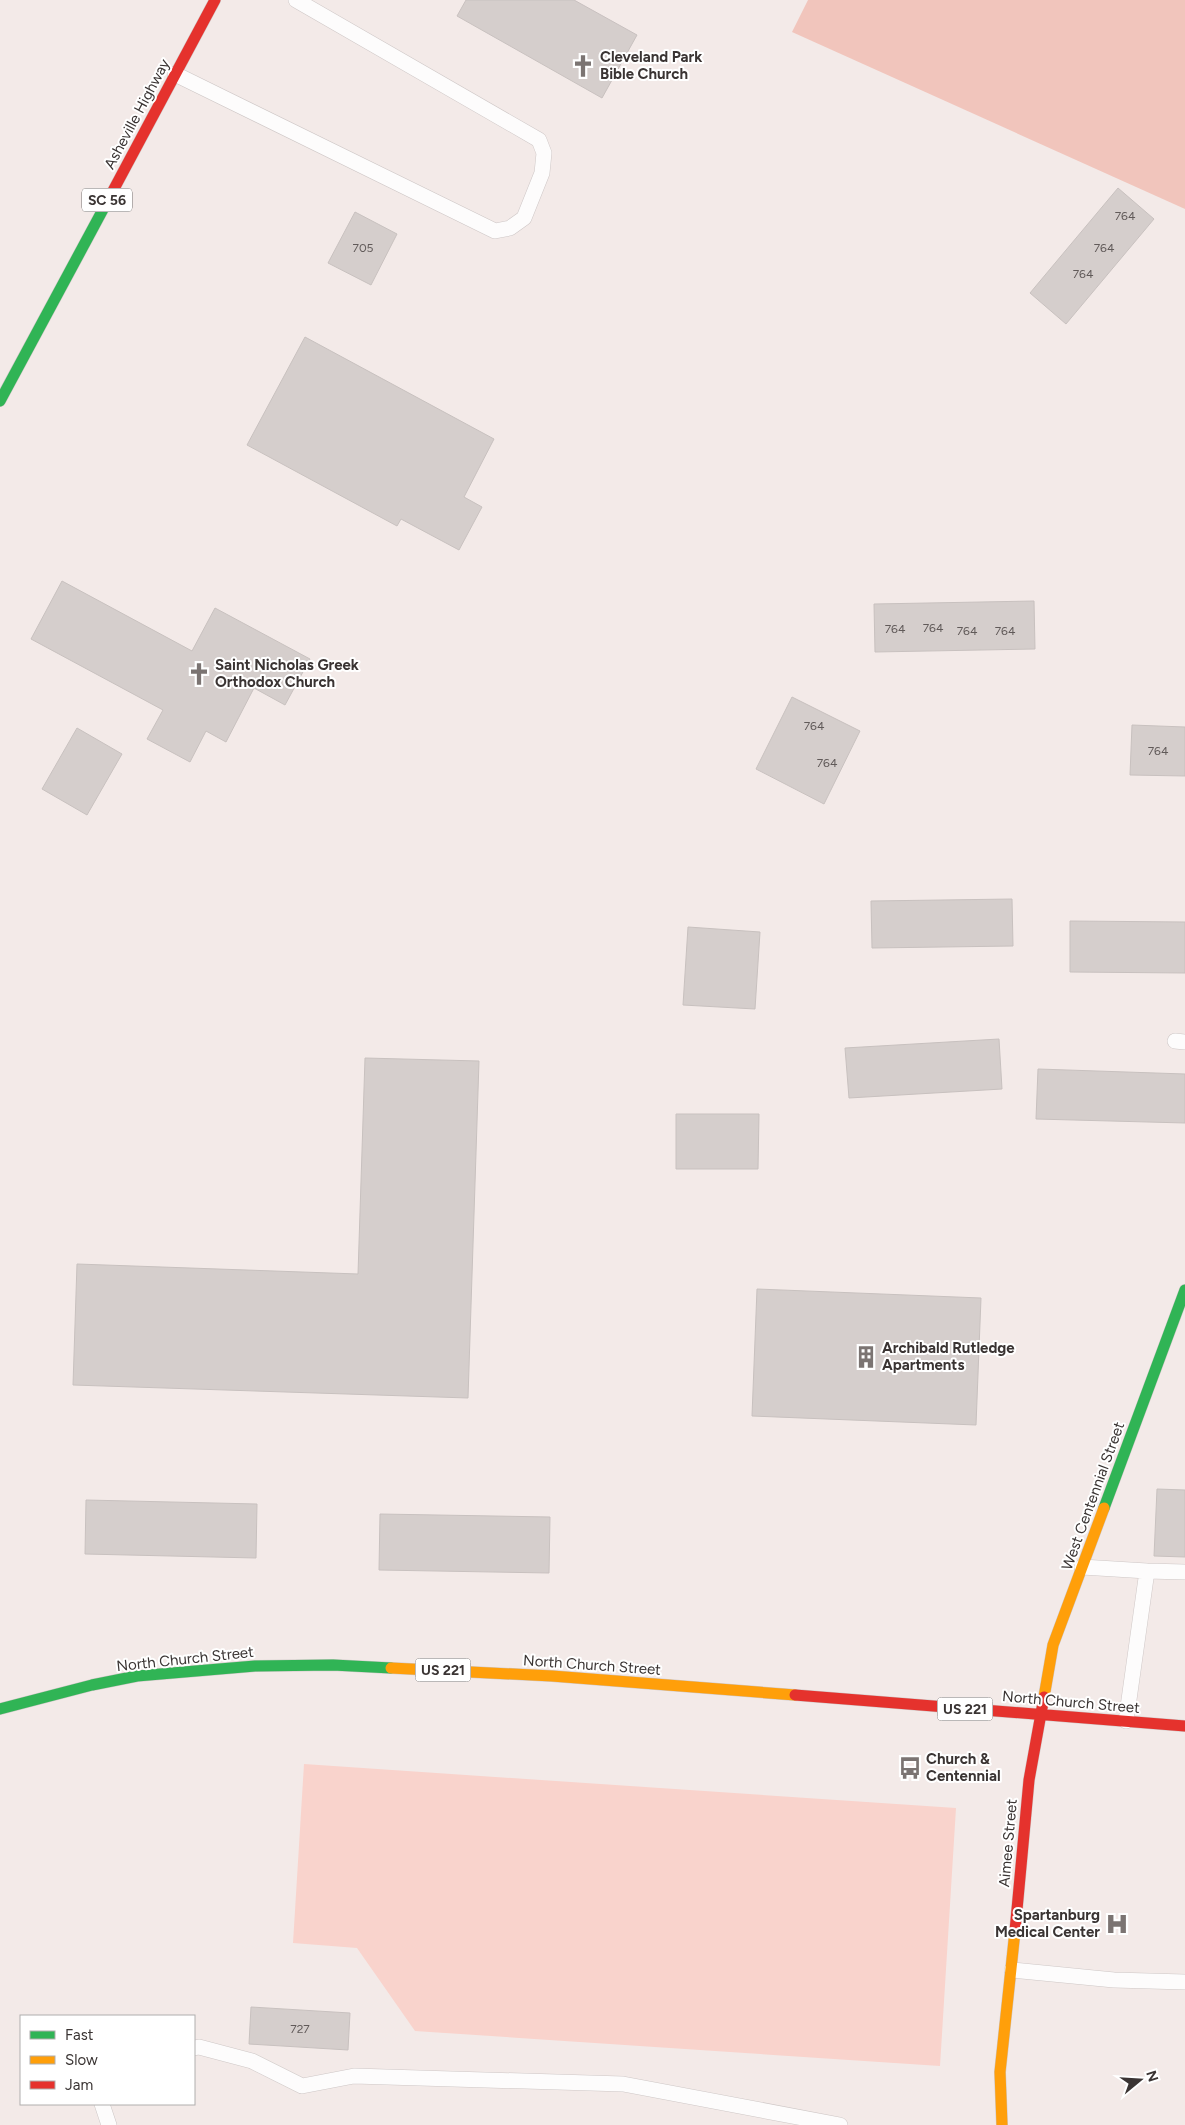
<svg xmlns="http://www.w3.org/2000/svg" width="1185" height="2125" font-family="Figtree,sans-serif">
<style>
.green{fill:#f9d3cc}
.forest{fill:#f1c5bc}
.building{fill:#d5cecc;stroke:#c8c1bf}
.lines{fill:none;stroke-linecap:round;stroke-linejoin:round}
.lane-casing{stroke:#cec7c6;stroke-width:16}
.fast-casing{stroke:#cec7c6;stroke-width:12}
.slow-casing{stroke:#cec7c6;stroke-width:12}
.jam-casing{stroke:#cec7c6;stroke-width:12}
.lane{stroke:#fdfcfc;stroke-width:15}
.fast{stroke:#30b455;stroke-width:11}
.slow{stroke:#ff9f0a;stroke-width:11}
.jam{stroke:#e5322d;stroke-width:11}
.labels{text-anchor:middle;stroke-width:4;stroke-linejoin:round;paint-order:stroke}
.number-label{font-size:12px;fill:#615a59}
.shield{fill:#fff;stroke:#757170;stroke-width:1}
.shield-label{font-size:14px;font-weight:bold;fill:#3a3433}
.poi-label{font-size:15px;font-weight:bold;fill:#3a3433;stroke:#fff;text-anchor:start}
.street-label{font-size:15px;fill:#3a3433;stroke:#fff}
</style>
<rect width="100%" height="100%" fill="#f3eae8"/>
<!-- green -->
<path class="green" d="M304,1764L956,1808L940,2066L415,2031L357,1948L293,1943Z"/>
<!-- forest -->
<path class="forest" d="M808,0H1185V209L792,32Z"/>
<!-- building -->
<path class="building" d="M466,0H574L637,35L602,98L457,16Z
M1118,188L1154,219L1066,324L1030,293Z
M355,212L397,234L371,285L328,263Z
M305,337L494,439L464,497L482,507L459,550L401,519L397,526L247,445Z
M62,581L192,651L215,608L310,659L285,705L254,688L226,742L206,731L190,762L147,739L163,710L31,639Z
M1034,601L1035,649L875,652L874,604Z
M792,697L860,731L824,804L756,769Z
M1132,725L1185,727V776L1130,775Z
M77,728L122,754L87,815L42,789Z
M1012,899L1013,946L872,948L871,901Z
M1070,921L1185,922V973L1070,972Z
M688,927L760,932L755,1009L683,1005Z
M999,1039L1002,1089L849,1098L845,1048Z
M365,1058L479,1061L468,1398L73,1385L77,1264L358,1274Z
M1038,1069L1185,1074V1123L1036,1119Z
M676,1114H759L758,1169H676Z
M757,1289L981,1298L976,1425L752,1416Z
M1157,1489L1185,1490V1557L1154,1556Z
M86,1500L257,1504L256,1558L85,1554Z
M380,1514L550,1517L549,1573L379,1570Z
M251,2007L350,2013L348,2050L249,2044Z"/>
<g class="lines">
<defs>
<path id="lane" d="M175,74L495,231L510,228L524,218L542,173L544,153L539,140L296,0
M1175,1041L1185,1042
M1082,1567L1147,1571
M1126,1721L1147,1571L1185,1572
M1012,1970L1114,1980L1185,1982
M194,2048L199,2047L252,2061L302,2086L354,2076L623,2084L840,2125
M102,2104L109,2125"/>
<path id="fast" d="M0,401L107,202
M1104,1508L1185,1290
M0,1709L92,1685L137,1676L255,1666L333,1665L391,1668"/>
<path id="slow" d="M391,1668L552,1676L795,1695
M1044,1697L1053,1645L1104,1508
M1002,2125L1000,2072L1015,1931"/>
<path id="jam" d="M107,202L215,0
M795,1695L1185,1726
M1015,1931L1029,1780L1044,1697"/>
</defs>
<!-- lane casing -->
<use href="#lane" class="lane-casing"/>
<!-- fast casing -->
<use href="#fast" class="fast-casing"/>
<!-- slow casing -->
<use href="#slow" class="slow-casing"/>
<!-- jam casing -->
<use href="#jam" class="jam-casing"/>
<!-- lane -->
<use href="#lane" class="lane"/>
<!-- fast -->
<use href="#fast" class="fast"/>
<!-- slow -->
<use href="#slow" class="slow"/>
<!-- jam -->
<use href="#jam" class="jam"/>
</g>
<!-- icons -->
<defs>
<symbol id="church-bare" viewBox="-9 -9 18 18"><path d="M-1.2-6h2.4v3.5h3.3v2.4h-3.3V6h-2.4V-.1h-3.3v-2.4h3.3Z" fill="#7b7472" stroke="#fff" stroke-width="2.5" paint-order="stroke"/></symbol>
<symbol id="building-bare" viewBox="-9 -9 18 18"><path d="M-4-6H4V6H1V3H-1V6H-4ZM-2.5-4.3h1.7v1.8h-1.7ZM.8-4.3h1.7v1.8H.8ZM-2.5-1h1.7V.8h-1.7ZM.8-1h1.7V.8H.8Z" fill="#7b7472" stroke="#fff" stroke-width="2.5" paint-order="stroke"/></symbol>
<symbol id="bus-bare" viewBox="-9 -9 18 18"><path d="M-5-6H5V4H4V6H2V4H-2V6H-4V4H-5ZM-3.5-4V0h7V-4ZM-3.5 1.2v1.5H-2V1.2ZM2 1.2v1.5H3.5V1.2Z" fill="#7b7472" stroke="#fff" stroke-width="2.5" paint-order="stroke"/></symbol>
<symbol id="hospital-bare" viewBox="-9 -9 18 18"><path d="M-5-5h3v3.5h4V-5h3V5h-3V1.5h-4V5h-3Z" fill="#7b7472" stroke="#fff" stroke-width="2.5" paint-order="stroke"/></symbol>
</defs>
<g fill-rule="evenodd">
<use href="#church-bare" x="567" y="50" width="32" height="32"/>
<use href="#church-bare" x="183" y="658" width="32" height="32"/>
<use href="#building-bare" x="850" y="1341" width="32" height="32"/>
<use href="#bus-bare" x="894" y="1752" width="32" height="32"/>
<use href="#hospital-bare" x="1101" y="1908" width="32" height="32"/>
</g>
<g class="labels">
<!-- number labels -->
<g class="number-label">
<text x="1125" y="220">764</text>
<text x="363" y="252">705</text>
<text x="1104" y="252">764</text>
<text x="1083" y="278">764</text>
<text x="933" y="632">764</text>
<text x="895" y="633">764</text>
<text x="967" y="635">764</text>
<text x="1005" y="635">764</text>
<text x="814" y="730">764</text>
<text x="1158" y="755">764</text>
<text x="827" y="767">764</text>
<text x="300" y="2033">727</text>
</g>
<!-- shield labels -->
<g class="shield">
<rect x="82" y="188.5" width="50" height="23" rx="4"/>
<rect x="415.5" y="1658.5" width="55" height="23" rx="4"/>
<rect x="937.5" y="1697.5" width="55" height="23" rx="4"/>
</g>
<g class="shield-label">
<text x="107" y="205">SC 56</text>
<text x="443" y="1675">US 221</text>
<text x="965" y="1714">US 221</text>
</g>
<!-- poi labels -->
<g class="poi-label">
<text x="600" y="62">Cleveland Park<tspan x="600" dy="17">Bible Church</tspan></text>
<text x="215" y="670">Saint Nicholas Greek<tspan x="215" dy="17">Orthodox Church</tspan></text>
<text x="882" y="1353">Archibald Rutledge<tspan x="882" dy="17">Apartments</tspan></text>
<text x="926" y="1764">Church &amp;<tspan x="926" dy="17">Centennial</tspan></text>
<text x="1100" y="1920" text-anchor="end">Spartanburg<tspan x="1100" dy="17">Medical Center</tspan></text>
</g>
<!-- street labels -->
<g class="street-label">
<text transform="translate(137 114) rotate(-62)" y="5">Asheville Highway</text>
<text transform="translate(1093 1496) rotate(-70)" y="5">West Centennial Street</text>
<text transform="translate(185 1659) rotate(-6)" y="5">North Church Street</text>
<text transform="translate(592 1665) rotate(4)" y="5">North Church Street</text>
<text transform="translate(1071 1702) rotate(5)" y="5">North Church Street</text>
<text transform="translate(1008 1843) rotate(-85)" y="5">Aimee Street</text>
</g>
</g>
<!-- legend -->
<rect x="20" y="2015" width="175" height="90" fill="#ffffff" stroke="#b0aead"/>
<rect x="30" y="2031" width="25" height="8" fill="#30b455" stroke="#b0aead"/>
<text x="65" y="2040" font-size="15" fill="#3a3433">Fast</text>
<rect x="30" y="2056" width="25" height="8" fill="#ff9f0a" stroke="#b0aead"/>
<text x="65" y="2065" font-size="15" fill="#3a3433">Slow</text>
<rect x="30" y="2081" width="25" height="8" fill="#e5322d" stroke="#b0aead"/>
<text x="65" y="2090" font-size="15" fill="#3a3433">Jam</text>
<!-- north arrow -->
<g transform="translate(1140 2080) rotate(72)" stroke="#ffffff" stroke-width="4" paint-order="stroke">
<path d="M0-4L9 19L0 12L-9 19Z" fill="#3a3433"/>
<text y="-8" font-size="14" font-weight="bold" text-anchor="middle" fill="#3a3433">N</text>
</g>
</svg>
